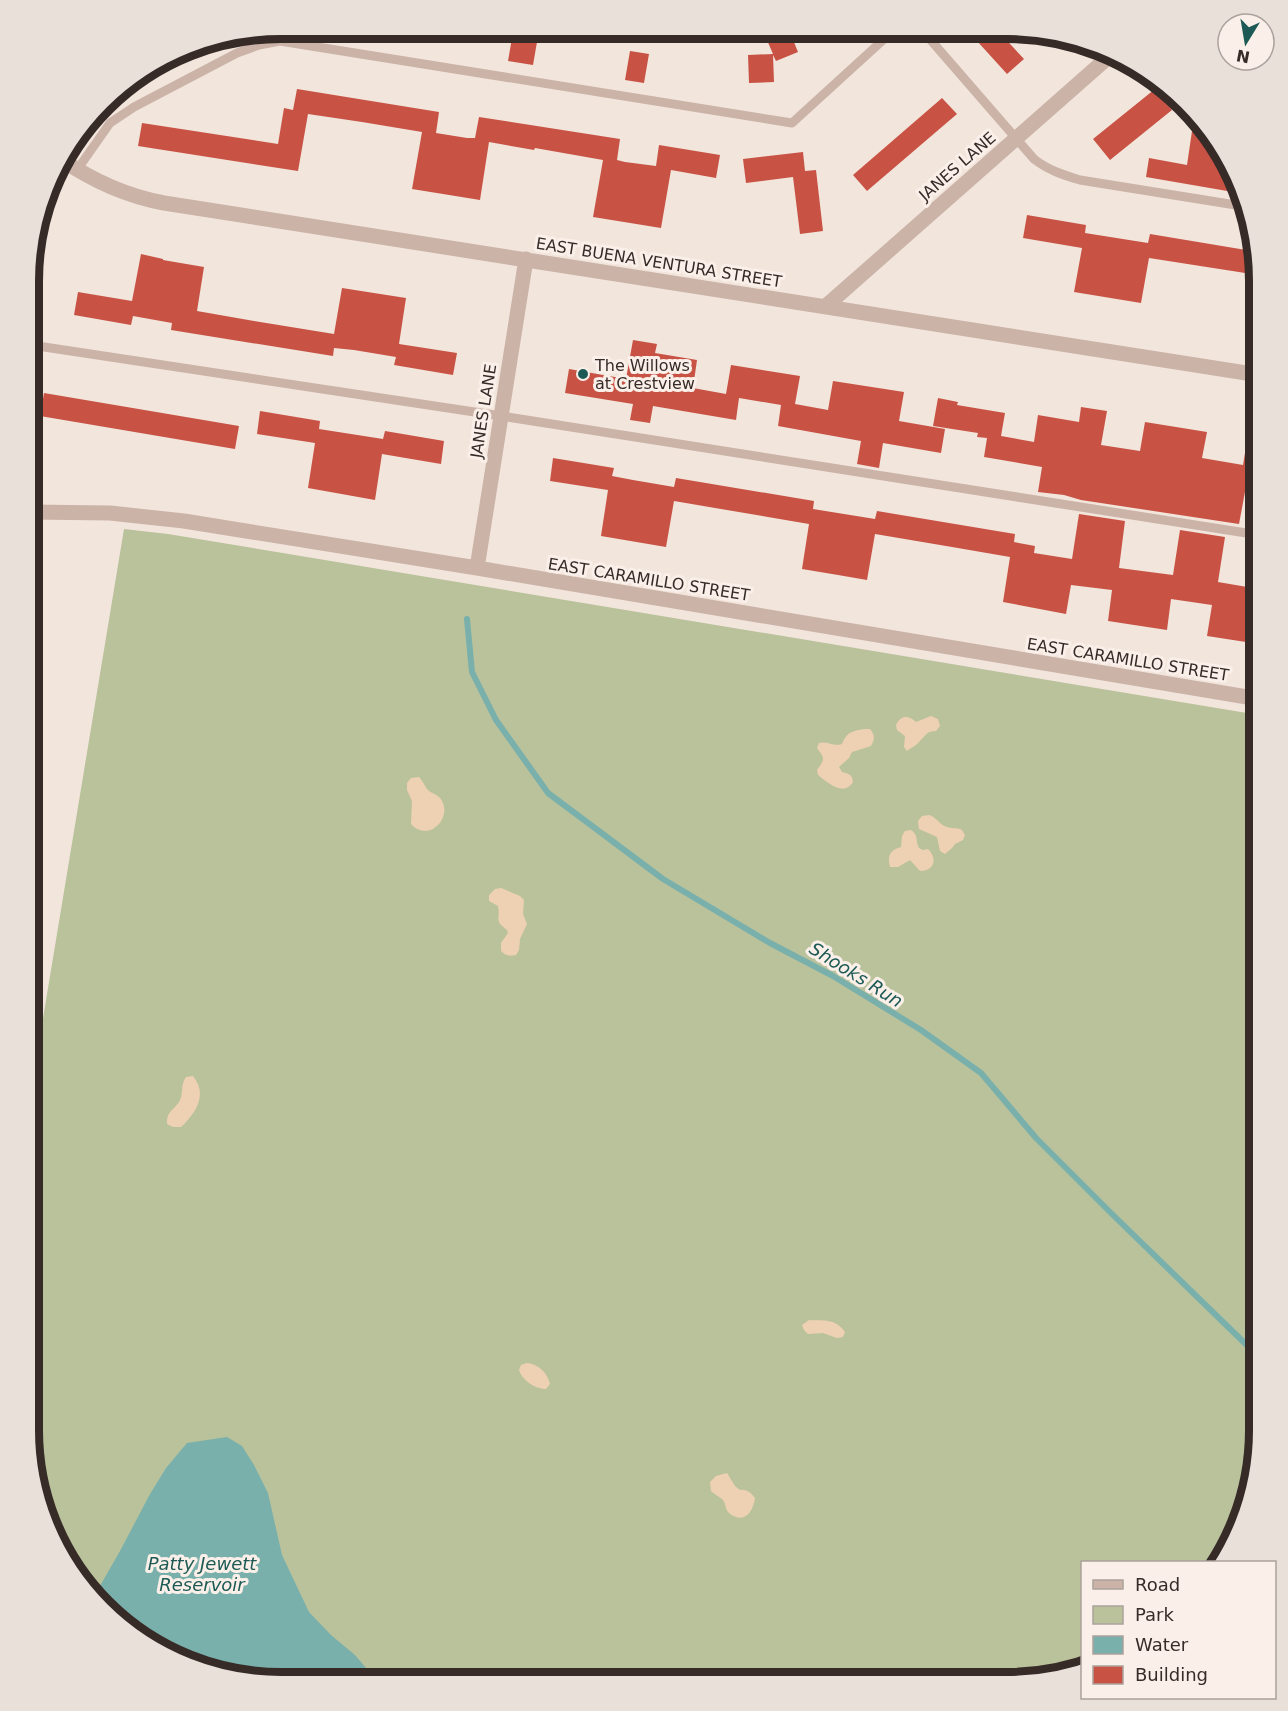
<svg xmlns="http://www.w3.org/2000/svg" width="1288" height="1711" font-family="'DejaVu Sans',sans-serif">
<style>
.green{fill:#bac29c}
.sand{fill:#eed1b2}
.water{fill:#7ab0ab}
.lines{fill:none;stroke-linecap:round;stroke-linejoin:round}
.stream{stroke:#7ab0ab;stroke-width:6}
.building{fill:#c85345}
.service{stroke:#cbb3a8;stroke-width:9}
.minor{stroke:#cbb3a8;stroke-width:15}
.poi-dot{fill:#1d5a55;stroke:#faf0e9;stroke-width:2}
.labels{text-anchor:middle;stroke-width:6;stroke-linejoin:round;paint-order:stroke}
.street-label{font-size:16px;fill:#372b28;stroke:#faf0e9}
.poi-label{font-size:16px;fill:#372b28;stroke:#faf0e9;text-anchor:start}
.water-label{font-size:18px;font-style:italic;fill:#1d5a55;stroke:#faf0e9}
.rim{fill:none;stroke:#372b28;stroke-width:8}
</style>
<rect width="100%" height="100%" fill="#f2e5dc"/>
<!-- green -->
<path class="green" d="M124,529L168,534L1259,715V1447L1246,1511L1221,1562H1082V1665L1007,1682L248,1680L140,1640L91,1597L55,1542L29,1430V1103Z"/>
<!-- sand -->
<path class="sand" d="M931,716L938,719L940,726L936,731C927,731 926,735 920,741C917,745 911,748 907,751L904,747L905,736L897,730L896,725C901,715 908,715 916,722Z
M865,729H870C875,735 875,739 871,746L852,752L849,758L839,767L842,772C849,774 852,774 853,782C844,797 828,783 818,775L817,770C825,759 825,759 817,748L819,743C829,741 833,747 842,744C847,732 852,731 865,729Z
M419,777C423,781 424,785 427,789C431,794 439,794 442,801C452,819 428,843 411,824L412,801L407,790V783L411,778Z
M929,815C937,817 939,825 947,827C953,829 956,827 962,830L965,835L963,840L955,844L952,848L945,854L940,851L937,837L919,829L918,821L922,816Z
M911,830C919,835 915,841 919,848L923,850L928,849C938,859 934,871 920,871L910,860L898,867H890C887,856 890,850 901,847L902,836L905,831Z
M501,888L520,896L524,900L523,914L527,924L520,939L519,950L516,955C509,956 506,956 501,951V943L508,933L507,930C493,919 501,920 498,906L489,901V895L495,889Z
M193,1076C208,1094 196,1113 181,1127H173L167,1124C166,1112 173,1111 179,1102C184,1094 180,1085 186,1077Z
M809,1320C824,1321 835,1318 845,1332L843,1337L837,1338L823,1333L808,1334L804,1330L802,1325Z
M527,1363C538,1364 547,1372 550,1384L546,1389C535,1389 522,1380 519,1370L521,1365Z
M727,1473L735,1486L740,1490C747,1489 751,1493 755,1498C753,1512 744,1525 729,1513C725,1509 726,1504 723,1500C720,1497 714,1494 711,1491L710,1482L716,1476Z"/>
<!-- water -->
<path class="water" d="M227,1437L242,1446L254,1465L268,1493L282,1555L309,1612L331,1635L355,1655L377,1681L248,1680L140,1640L93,1598L120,1551L150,1494L166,1468L187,1443Z"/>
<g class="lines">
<!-- stream -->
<path class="stream" d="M467,619L472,672L496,720L548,793L663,879L770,943L833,976L921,1030L981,1073L1036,1138L1113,1215L1259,1357"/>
</g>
<!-- building -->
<path class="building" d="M789,30L798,52L776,61L773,55L774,82L749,83L748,55L773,54L767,40Z
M967,30L998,31L1024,59L1007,74Z
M512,38L537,42L533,65L508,61Z
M630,51L649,54L644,83L625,80Z
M297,89L439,112L436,133L467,138H475L479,117L620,139L617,160L625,162L656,166L659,145L720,155L716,178L671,170L661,228L593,217L603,160L535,148L534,150L489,142L480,200L412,189L422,132L362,122L308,114L298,171L138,146L142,123L278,144L284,108L293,110Z
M1155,89L1172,110L1110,160L1093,139Z
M942,98L957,114L867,191L853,175Z
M1192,131L1204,133L1227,162L1225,172L1234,173L1235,177L1233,192L1146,177L1149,158L1187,165Z
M803,152L805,171L816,170L823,231L800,234L793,177L746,183L743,159Z
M1027,215L1086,225L1085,233L1148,243L1150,234L1252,251L1258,275L1149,258L1141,303L1074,292L1082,248L1023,238Z
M141,254L163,259V260L204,267L197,311L254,321L334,334L342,288L406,298L399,344L457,353L453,375L394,365L396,357L354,350L334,348L333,356L171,330L172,323L133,316L131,325L74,315L78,292L132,301Z
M633,340L657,344L655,353L697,360L693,388L726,394L731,365L800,376L795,404L828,410L833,381L904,392L899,421L945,429L941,453L883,443L879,468L857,464L861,441L778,426L781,405L739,398L736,420L653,406L650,423L630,420L633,404L565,393L569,369L626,379Z
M44,393L239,426L235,449L40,416Z
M938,398L958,402L957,405L1005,413L1001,436L1034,442L1038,415L1079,422L1081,407L1107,411L1101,445L1140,451L1145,422L1207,432L1202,458L1243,465L1251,416L1259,417V468L1255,494L1245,492L1239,524L1081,500L1064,495L1038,492L1042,467L984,457L987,438L977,437L978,433L933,426Z
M260,411L320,421L319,429L383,439L385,431L444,441L441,464L382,454L375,500L308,488L315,443L257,434Z
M553,458L614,468L612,476L633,480L674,487L676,478L814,501L813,509L875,519L877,511L1015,534L1014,542L1035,546L1034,553L1072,559L1079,514L1125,521L1119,568L1173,575L1180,530L1225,537L1218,582L1259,589V644L1207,636L1212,605L1171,599L1167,630L1108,621L1112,590L1071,585L1066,614L1003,602L1010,557L952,547L875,534L867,580L838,575L802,569L809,524L674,501L666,547L601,536L608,490L550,481Z"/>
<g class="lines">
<!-- service -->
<path class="service" d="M922,30L1034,159C1048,170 1063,175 1080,180L1242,206
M77,170L110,123L134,107L237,53L259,45L280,41L792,123L894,30
M31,345L501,416L1259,535"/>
<!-- minor -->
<path class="minor" d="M61,159C93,181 126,196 164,203L1259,375
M826,306L1113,53
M30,512L110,513L184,521L477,568L1259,699
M477,568L526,259"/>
</g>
<!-- markers -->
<circle class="poi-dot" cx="583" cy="374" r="6"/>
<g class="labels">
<!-- street labels -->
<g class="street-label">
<text transform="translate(957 166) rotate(-41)" y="6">JANES LANE</text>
<text transform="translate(659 262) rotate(9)" y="6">EAST BUENA VENTURA STREET</text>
<text transform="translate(483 411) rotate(-81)" y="6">JANES LANE</text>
<text transform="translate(649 579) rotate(9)" y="6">EAST CARAMILLO STREET</text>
<text transform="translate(1128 659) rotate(9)" y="6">EAST CARAMILLO STREET</text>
</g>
<!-- poi labels -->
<g class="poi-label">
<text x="595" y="371">The Willows<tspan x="595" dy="18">at Crestview</tspan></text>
</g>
<!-- water labels -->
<g class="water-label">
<text transform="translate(856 975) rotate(32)" y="6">Shooks Run</text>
<text x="202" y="1570">Patty Jewett<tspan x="202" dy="21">Reservoir</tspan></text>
</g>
</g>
<!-- crop -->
<path d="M0 0H1288V1711H0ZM281 39H1007A242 242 0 0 1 1249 281V1430A242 242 0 0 1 1007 1672H281A242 242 0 0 1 39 1430V281A242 242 0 0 1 281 39Z" fill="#eae0da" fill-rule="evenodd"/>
<path class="rim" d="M281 39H1007A242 242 0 0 1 1249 281V1430A242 242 0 0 1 1007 1672H281A242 242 0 0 1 39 1430V281A242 242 0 0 1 281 39Z"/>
<!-- legend -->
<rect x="1081" y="1561" width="195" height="138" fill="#faf0e9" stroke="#aca19c" stroke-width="1.5"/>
<rect x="1093" y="1580" width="30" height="9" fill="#cbb3a8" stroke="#aca19c" stroke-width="1.5"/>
<text x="1135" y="1591" font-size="18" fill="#372b28">Road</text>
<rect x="1093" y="1606" width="30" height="18" fill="#bac29c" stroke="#aca19c" stroke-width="1.5"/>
<text x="1135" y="1621" font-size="18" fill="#372b28">Park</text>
<rect x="1093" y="1636" width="30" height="18" fill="#7ab0ab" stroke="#aca19c" stroke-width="1.5"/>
<text x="1135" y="1651" font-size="18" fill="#372b28">Water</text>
<rect x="1093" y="1666" width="30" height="18" fill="#c85345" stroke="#aca19c" stroke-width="1.5"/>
<text x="1135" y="1681" font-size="18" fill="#372b28">Building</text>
<!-- north arrow -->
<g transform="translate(1246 42) rotate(191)"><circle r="28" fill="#faf0e9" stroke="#aca19c" stroke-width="1.5"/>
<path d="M0-4.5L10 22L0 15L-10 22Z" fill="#1d5a55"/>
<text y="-9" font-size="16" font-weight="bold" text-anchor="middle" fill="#372b28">N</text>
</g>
</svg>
